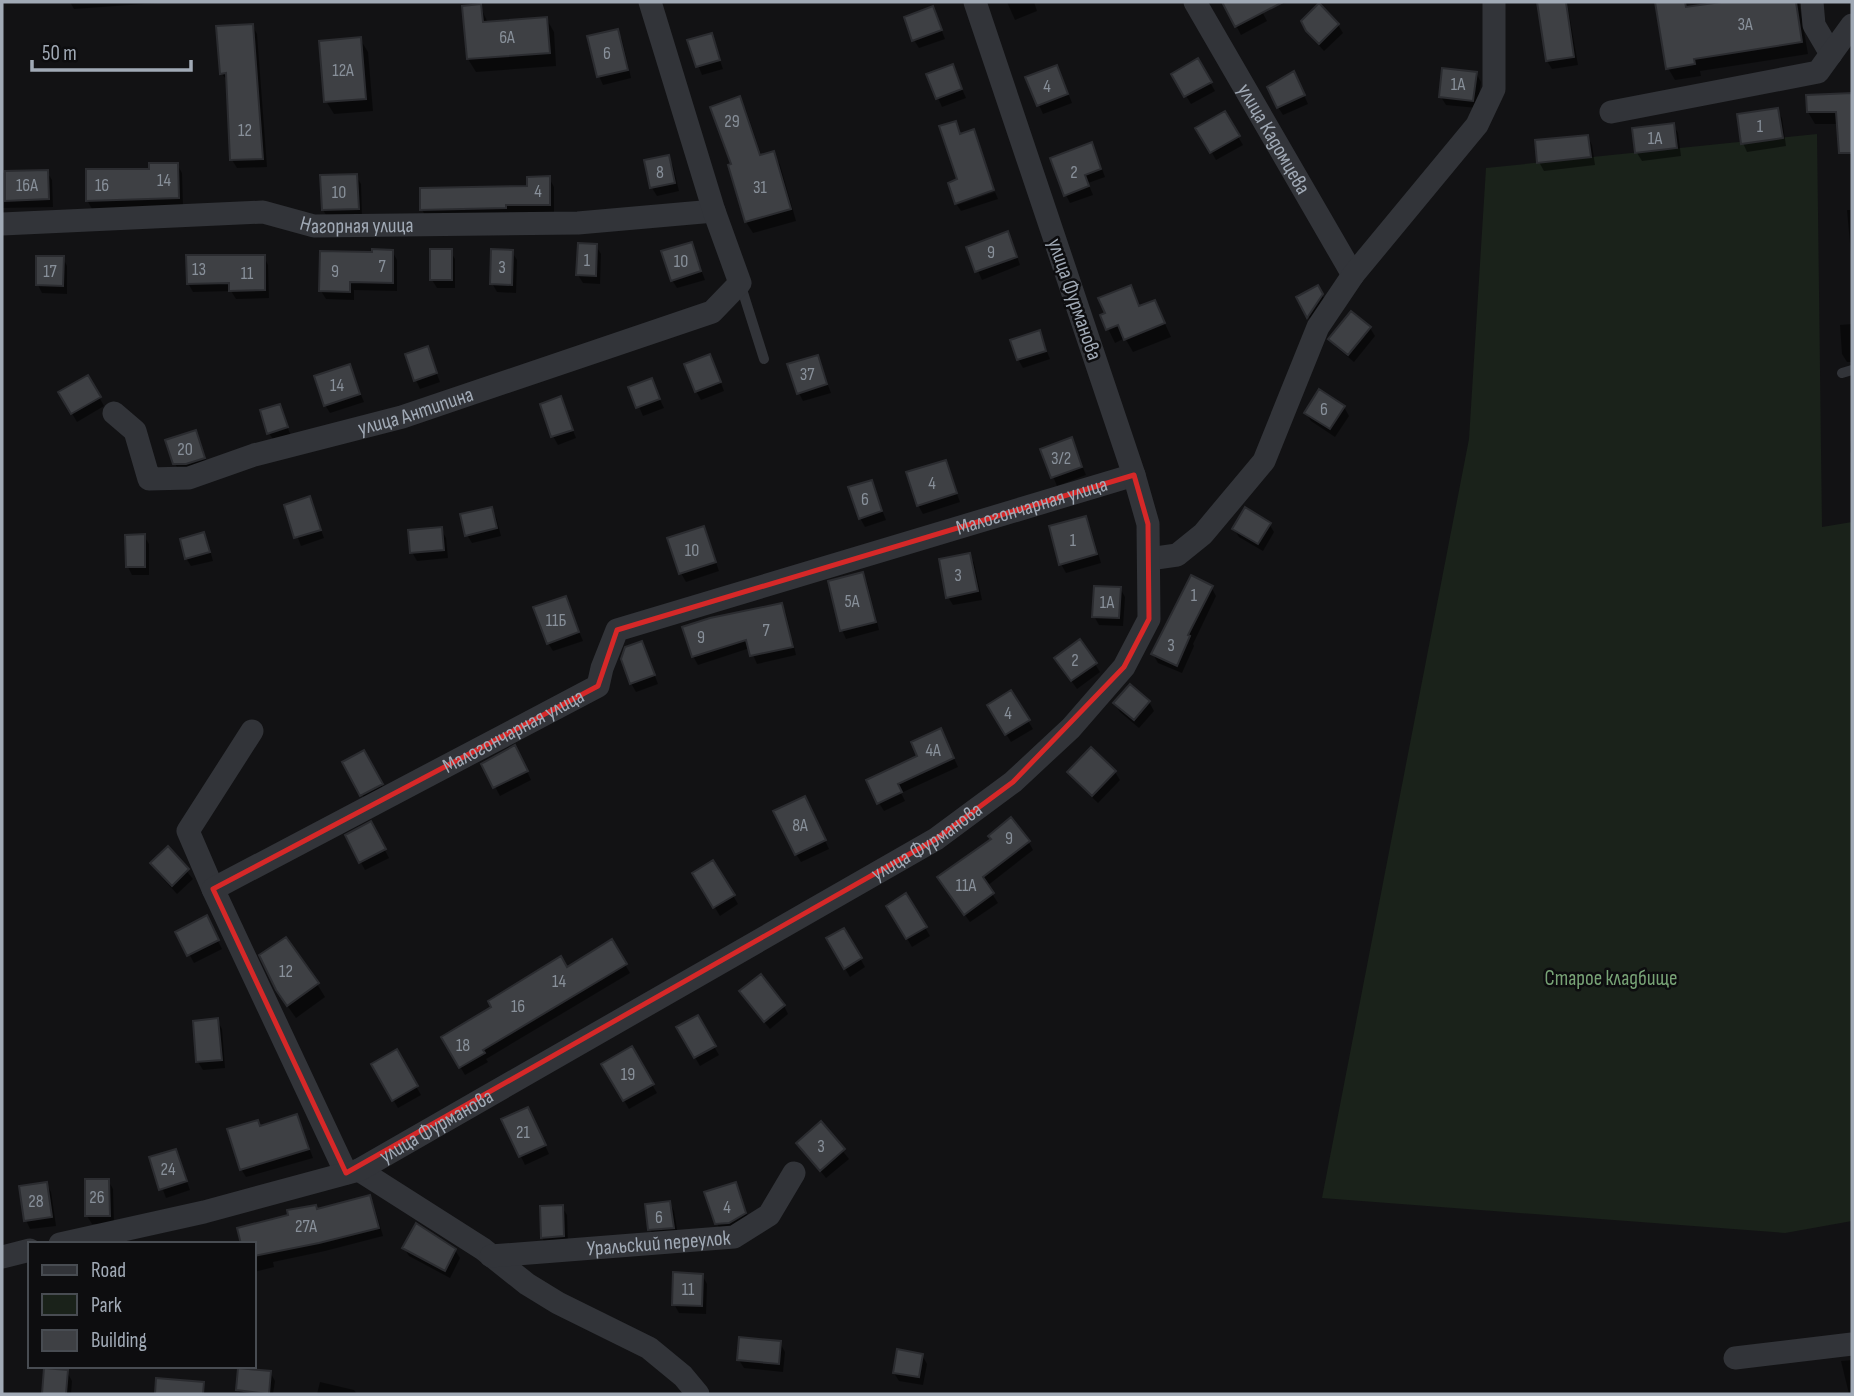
<svg xmlns="http://www.w3.org/2000/svg" width="1854" height="1396" font-family="'Sofia Sans Condensed',sans-serif">
<style>
.green{fill:#1a221a}
.shadow{fill:#0007}
.building{fill:#3e4044;stroke:#2b2c30;stroke-width:2}
.lines{fill:none;stroke-linecap:round;stroke-linejoin:round}
.lane{stroke:#323439;stroke-width:10}
.street{stroke:#323439;stroke-width:23}
.marked{fill:none;stroke:#d62828;stroke-width:5;stroke-linejoin:round}
.labels{text-anchor:middle;stroke-width:5;stroke-linejoin:round;paint-order:stroke}
.number-label{font-size:18px;fill:#88909a}
.street-label{font-size:21px;fill:#a1aab6;stroke:#0d0d0f}
.park-label{font-size:21px;fill:#78a376;stroke:#0d0d0f}
</style>
<rect width="100%" height="100%" fill="#121214"/>
<!-- green -->
<path class="green" d="M1817,134L1822,527L1852,522V1221L1785,1233L1322,1198L1469,439L1486,168Z"/>
<!-- shadow -->
<path class="shadow" d="M70,2H171L74,9Z
M1007,2H1034L1037,11L1015,20Z
M1224,2H1257L1267,21L1241,35Z
M1539,2H1567L1578,65L1552,69L1547,61Z
M1657,2H1685L1689,9L1732,2H1799L1808,54L1700,71L1701,76L1675,80L1668,68Z
M480,6L488,23L546,18L554,32L556,66L476,72L468,59Z
M933,9L945,39L919,48L914,40Z
M1303,21L1338,25L1343,33L1324,51L1313,39Z
M252,25L257,34L267,167L237,168L232,160L228,81L221,73Z
M617,31L622,39L631,78L603,85L599,76Z
M711,35L723,69L702,75L689,42Z
M360,39L368,52L373,111L334,114L326,101Z
M1198,61L1215,91L1191,104L1173,74Z
M952,66L966,98L942,107L928,75Z
M1476,73L1481,82L1477,108L1446,105L1441,97Z
M1061,75L1072,103L1043,114L1027,78Z
M1298,82L1308,104L1283,115L1278,107Z
M1852,95V152L1847,153L1839,124H1815L1808,112V96Z
M739,99L746,110L762,157L773,153L780,165L796,221L753,233L746,222L730,166L733,165Z
M1777,110L1782,118L1786,146L1747,152L1743,143Z
M1224,113L1243,145L1216,160L1198,128Z
M955,123L961,136L974,131L994,188L956,201L959,180Z
M1673,125L1678,133L1681,156L1642,161L1637,153Z
M1587,136L1592,145L1595,165L1544,171L1539,162Z
M1096,153L1105,177L1088,183L1093,195L1070,203L1066,195Z
M668,157L673,166L679,191L657,196L652,188L647,162Z
M177,164L182,173L183,206L92,209L87,200L151,171Z
M47,172L52,180L53,207L2,208V173Z
M356,176L361,184L362,217L328,218L323,210Z
M549,178L554,187V213L427,218L422,210L529,188Z
M995,192L998,199L961,211L957,205Z
M1847,210H1852V257L1851,254Z
M1012,242L1020,265L982,280L968,248Z
M691,244L705,280L677,288L672,280Z
M596,246L601,254L600,284L583,283L578,275Z
M392,251L397,260V291L354,290V300L326,299L321,291V253Z
M450,251L455,259V288H437L432,280Z
M512,252L517,260L516,293L497,292L492,283Z
M264,257L268,265L269,298L236,299L231,291L193,292L188,283Z
M63,258L67,266V294L42,293L38,285Z
M2,269L3,271V299H2Z
M1130,287L1141,307L1161,315L1171,337L1133,352L1125,338L1115,343L1102,316Z
M1318,287L1327,304L1313,324L1298,298Z
M1852,324V362H1847L1842,354L1840,325Z
M1370,328L1375,336L1354,362L1336,347L1331,338Z
M1039,332L1050,359L1023,368L1018,359Z
M427,349L440,382L420,389L416,380Z
M817,357L831,393L803,401L799,393Z
M714,364L724,391L701,400L696,391Z
M349,366L364,402L330,413L325,405Z
M88,377L104,406L77,422L60,393Z
M651,381L664,408L643,416L631,388Z
M560,398L576,438L558,445L553,436Z
M279,406L291,436L274,441L269,433Z
M1344,407L1349,416L1335,437L1311,421L1306,413Z
M1852,430V455L1850,451Z
M195,432L208,466L180,472L175,464Z
M1071,439L1086,475L1057,486L1042,450Z
M945,462L960,502L923,514L918,505Z
M871,482L886,520L865,527L860,518Z
M309,499L324,538L301,546L286,506Z
M491,509L496,517L501,536L472,543L467,535Z
M1085,518L1090,526L1101,563L1066,573L1061,564Z
M1269,524L1274,532L1263,551L1239,537L1234,529Z
M704,528L719,571L686,582L681,573Z
M441,529L446,538L448,558L417,561L412,552Z
M204,534L208,543L213,561L191,566L186,558Z
M144,536L149,544V575H132L128,567Z
M970,555L974,563L982,600L953,605L948,597Z
M863,574L867,582L879,630L846,639L842,630Z
M1211,587L1216,596L1193,644L1194,646L1182,673L1158,663L1153,654Z
M1120,588L1125,597L1123,626L1099,625L1094,616Z
M565,598L583,641L553,651L548,643Z
M782,605L786,613L796,655L757,664L750,648L698,665L693,656Z
M642,643L658,684L636,692L631,683Z
M1095,664L1100,672L1077,689L1061,666Z
M1011,693L1033,729L1011,742L989,706Z
M1149,702L1154,711L1139,728L1120,712L1115,703Z
M945,739L958,767L901,793L905,801L884,811L879,803L919,756Z
M363,752L386,793L367,803L344,763Z
M520,756L531,780L500,796L483,764Z
M1069,772H1115L1120,780L1098,803L1074,780Z
M809,807L829,849L801,862L796,854Z
M371,824L389,858L365,870L347,836Z
M992,840L1028,841L1033,850L987,886L998,903L970,922L944,886Z
M168,848L193,879L177,894L157,872L152,864Z
M713,862L738,904L720,916L694,873Z
M906,895L930,936L912,947L888,906Z
M206,917L222,949L194,963L177,932Z
M844,930L865,967L850,977L828,939Z
M611,941L630,973L486,1059L488,1062L465,1075L443,1038L566,969Z
M317,984L325,997L296,1018L286,1004Z
M746,999L784,1006L788,1014L770,1029Z
M697,1017L719,1055L700,1066L678,1028Z
M217,1020L222,1029L225,1068L203,1070L198,1062Z
M631,1049L657,1093L629,1109L604,1065Z
M396,1052L421,1095L398,1108L373,1065Z
M297,1116L313,1158L246,1177L241,1169L260,1127Z
M532,1117L549,1154L525,1165L503,1120Z
M821,1124L849,1159L826,1178L798,1143Z
M176,1151L190,1190L166,1198L151,1158Z
M108,1180L113,1189L114,1224H92L87,1216Z
M46,1184L51,1192L56,1226L30,1229L26,1220Z
M735,1184L750,1222L722,1232L717,1224Z
M370,1197L374,1206L383,1236L325,1251L273,1262L274,1267L254,1272V1244L318,1211Z
M669,1202L674,1211L678,1236L655,1238L650,1229Z
M562,1207L567,1215L568,1244L547,1246L542,1238Z
M404,1248L455,1250L460,1258L450,1278L409,1256Z
M702,1275L707,1284L706,1314L679,1313L674,1304Z
M780,1343L785,1352L783,1372L744,1368L739,1360Z
M922,1355L927,1364L923,1385L899,1381L894,1373Z
M1852,1360V1394H1849L1841,1361Z
M46,1370L67,1372L72,1381L71,1394H44Z
M270,1372L275,1381L273,1394H240L237,1390Z
M320,1382L354,1390L357,1394H317Z"/>
<!-- building -->
<path class="building" d="M1222,2H1283L1235,27Z
M1537,2H1566L1574,57L1546,61Z
M1655,2H1685L1686,7L1721,2H1796L1802,42L1694,59L1695,64L1666,69Z
M1319,3L1339,24L1319,44L1306,31L1301,21Z
M481,4L483,22L547,17L550,53L467,59L462,6Z
M933,6L942,30L912,41L904,17Z
M253,24L263,159L230,160L226,73L220,74L216,26Z
M618,29L628,70L597,77L587,36Z
M712,33L720,60L696,67L687,40Z
M361,37L366,99L324,102L319,41Z
M1198,58L1212,82L1184,97L1171,74Z
M953,64L962,89L936,99L926,74Z
M1057,65L1068,94L1037,106L1025,77Z
M1442,68L1477,72L1473,101L1439,97Z
M1294,71L1305,95L1277,108L1267,87Z
M1852,93V153H1839L1836,112H1807L1806,95Z
M740,96L760,155L774,151L791,209L745,222L728,165L731,164L710,107Z
M1778,108L1783,138L1741,144L1737,114Z
M1225,111L1240,136L1210,153L1195,128Z
M956,121L960,134L974,129L994,190L955,204L948,183L957,179L939,126Z
M1674,123L1677,148L1635,153L1632,128Z
M1588,135L1591,157L1537,163L1535,140Z
M1092,142L1101,169L1085,175L1089,186L1064,196L1050,158Z
M669,155L675,183L650,188L644,160Z
M149,163H178L179,198L86,201V169H149Z
M48,170L49,199L5,201V171Z
M357,174L359,209L322,210L320,175Z
M550,176V205H506V208L420,210V188L527,186V177Z
M1008,231L1017,257L975,272L966,247Z
M692,242L701,271L671,281L661,251Z
M578,243L597,244L596,276L576,275Z
M372,249L393,250V283L350,282V292L319,291L320,251L372,252Z
M430,249H452V280H430Z
M491,249L513,250L512,285L490,284Z
M186,255H265V290L229,291V283L187,284Z
M36,256H64L63,286L36,285Z
M1131,285L1139,306L1155,300L1165,323L1124,340L1118,325L1106,330L1100,315L1105,313L1098,298Z
M1318,285L1323,294L1307,318L1296,297Z
M1351,311L1371,327L1348,355L1328,339Z
M1040,330L1046,351L1017,360L1010,340Z
M428,346L437,373L414,381L405,354Z
M710,354L721,382L695,392L684,364Z
M818,355L827,384L797,394L787,364Z
M350,364L360,394L324,406L314,376Z
M88,375L101,397L71,414L58,392Z
M652,378L660,399L636,408L628,387Z
M1319,389L1345,406L1330,429L1304,413Z
M561,396L573,430L551,437L540,404Z
M280,404L288,427L267,434L260,410Z
M196,430L205,458L186,464H173L165,440Z
M1072,437L1082,467L1051,478L1040,449Z
M946,460L957,493L917,506L906,472Z
M872,480L882,511L859,519L848,487Z
M310,496L321,530L294,538L284,505Z
M492,507L497,528L465,536L460,514Z
M1245,507L1271,523L1258,544L1232,529Z
M1086,516L1097,554L1059,565L1049,526Z
M704,526L716,562L679,574L667,538Z
M442,527L444,550L410,553L408,530Z
M204,532L210,552L185,559L180,539Z
M145,534V567H126L125,535Z
M970,553L978,591L946,598L939,559Z
M863,572L876,622L840,631L828,581Z
M1191,575L1213,586L1188,635L1190,636L1177,666L1151,654Z
M1094,586L1121,587L1119,618L1092,617Z
M566,596L579,632L547,644L533,607Z
M782,603L793,647L750,656L746,640L692,657L682,627L710,618Z
M1080,639L1097,663L1071,681L1054,658Z
M642,641L655,675L630,684L621,659L625,647Z
M1130,684L1150,701L1134,720L1113,703Z
M1011,690L1030,720L1005,735L987,705Z
M941,728L954,758L898,784L902,792L877,804L866,780L917,756L911,742Z
M515,745L528,771L493,788L481,764Z
M1091,747L1116,771L1092,796L1067,772Z
M364,750L383,784L360,796L342,762Z
M805,796L826,840L795,855L773,811Z
M1011,817L1030,841L983,877L994,893L964,915L937,877L991,839L988,836Z
M371,821L386,849L359,863L345,835Z
M168,846L189,869L172,886L150,863Z
M713,860L735,895L713,908L692,873Z
M906,893L927,927L906,939L886,906Z
M207,915L219,940L187,956L175,932Z
M844,928L862,958L844,969L826,938Z
M286,937L319,983L287,1006L276,990L259,955Z
M612,939L627,964L483,1050L485,1053L459,1068L441,1037L491,1007L488,1001L561,956L567,967Z
M761,974L785,1005L764,1022L739,991Z
M698,1015L716,1046L694,1058L676,1027Z
M218,1018L222,1060L196,1062L193,1021Z
M632,1046L654,1084L623,1101L601,1064Z
M397,1049L418,1086L392,1101L371,1064Z
M528,1107L546,1145L519,1157L501,1119Z
M297,1114L309,1149L240,1170L227,1129L258,1120L260,1126Z
M821,1121L845,1149L820,1171L796,1143Z
M176,1149L187,1181L159,1190L149,1157Z
M85,1179H109L110,1216H85Z
M47,1182L52,1217L24,1221L19,1186Z
M736,1182L746,1213L729,1223L715,1224L704,1192Z
M370,1195L379,1228L319,1243L254,1256V1244H241L237,1228L288,1215L287,1210L316,1205L317,1209Z
M670,1201L674,1228L648,1230L645,1204Z
M563,1205L564,1236L541,1238L540,1206Z
M416,1223L456,1249L445,1271L402,1248Z
M673,1272L703,1274L702,1306L672,1305Z
M739,1337L781,1341L779,1364L737,1360Z
M897,1349L923,1354L919,1377L893,1373Z
M44,1368L68,1370L66,1394H42Z
M238,1368L271,1371L269,1394L236,1390Z
M156,1378L204,1382L203,1394H155Z"/>
<g class="lines">
<!-- lane -->
<path class="lane" d="M740,283L764,359
M1842,373L1852,370"/>
<!-- street -->
<g class="street">
<path id="s1" d="M1195,2L1353,275"/>
<path d="M1812,2L1814,25L1831,54"/>
<path d="M1611,112L1818,72L1852,25"/>
<path id="s2" d="M2,224L263,212L314,226L578,223L714,211"/>
<path id="s3" d="M114,413L135,431L149,479L189,478L254,455L402,417L712,312L740,283L714,211L650,2"/>
<path d="M1149,559L1177,555L1203,534L1264,461L1318,327L1353,275L1477,125L1494,89V2"/>
<path d="M213,889L188,831L252,731"/>
<path d="M359,1170L483,1249L527,1284L558,1303L649,1348L683,1376L698,1394"/>
<path id="s4" d="M346,1173L213,889L598,686L602,668L617,630L1134,475"/>
<path id="s5" d="M60,1244L204,1212L359,1170L936,839L1013,782L1071,728L1124,667L1149,619L1148,524L1134,475L975,2"/>
<path id="s6" d="M491,1256L734,1237L769,1215L794,1173"/>
<path d="M2,1257L30,1250"/>
<path d="M1735,1358L1852,1344"/>
</g>
</g>
<!-- marked area -->
<path class="marked" d="M1134,475L1148,524L1149,619L1124,667L1013,782L936,839L346,1173L213,889L598,686L617,630Z"/>
<g class="labels">
<!-- number labels -->
<g class="number-label">
<text x="1745" y="30">3А</text>
<text x="507" y="43">6А</text>
<text x="607" y="59">6</text>
<text x="343" y="76">12А</text>
<text x="1458" y="90">1А</text>
<text x="1047" y="92">4</text>
<text x="732" y="127">29</text>
<text x="1760" y="132">1</text>
<text x="245" y="136">12</text>
<text x="1655" y="144">1А</text>
<text x="660" y="178">8</text>
<text x="1074" y="178">2</text>
<text x="164" y="186">14</text>
<text x="27" y="191">16А</text>
<text x="102" y="191">16</text>
<text x="760" y="193">31</text>
<text x="538" y="197">4</text>
<text x="339" y="198">10</text>
<text x="991" y="258">9</text>
<text x="587" y="266">1</text>
<text x="681" y="267">10</text>
<text x="382" y="272">7</text>
<text x="502" y="273">3</text>
<text x="199" y="275">13</text>
<text x="50" y="277">17</text>
<text x="335" y="277">9</text>
<text x="247" y="279">11</text>
<text x="807" y="380">37</text>
<text x="337" y="391">14</text>
<text x="1324" y="415">6</text>
<text x="185" y="455">20</text>
<text x="1061" y="464">3/2</text>
<text x="932" y="489">4</text>
<text x="865" y="505">6</text>
<text x="1073" y="546">1</text>
<text x="692" y="556">10</text>
<text x="958" y="581">3</text>
<text x="1194" y="601">1</text>
<text x="852" y="607">5А</text>
<text x="1107" y="608">1А</text>
<text x="556" y="626">11Б</text>
<text x="766" y="636">7</text>
<text x="701" y="643">9</text>
<text x="1171" y="651">3</text>
<text x="1075" y="666">2</text>
<text x="1008" y="719">4</text>
<text x="933" y="756">4А</text>
<text x="800" y="831">8А</text>
<text x="1009" y="844">9</text>
<text x="966" y="891">11А</text>
<text x="286" y="977">12</text>
<text x="559" y="987">14</text>
<text x="518" y="1012">16</text>
<text x="463" y="1051">18</text>
<text x="628" y="1080">19</text>
<text x="523" y="1138">21</text>
<text x="821" y="1152">3</text>
<text x="168" y="1175">24</text>
<text x="97" y="1203">26</text>
<text x="36" y="1207">28</text>
<text x="727" y="1213">4</text>
<text x="659" y="1223">6</text>
<text x="306" y="1232">27А</text>
<text x="688" y="1295">11</text>
</g>
<!-- street labels -->
<g class="street-label">
<text dy="7" stroke="none"><textPath href="#s1" startOffset="158">улица Кадомцева</textPath></text>
<text dy="7" stroke="none"><textPath href="#s2" startOffset="357">Нагорная улица</textPath></text>
<text transform="translate(1075 299) rotate(71)" y="7">улица Фурманова</text>
<text dy="7" stroke="none"><textPath href="#s3" startOffset="354">улица Антипина</textPath></text>
<text dy="7" stroke="none"><textPath href="#s4" startOffset="1241">Малогончарная улица</textPath></text>
<text dy="7" stroke="none"><textPath href="#s4" startOffset="653">Малогончарная улица</textPath></text>
<text dy="7" stroke="none"><textPath href="#s5" startOffset="964">улица Фурманова</textPath></text>
<text dy="7" stroke="none"><textPath href="#s5" startOffset="397">улица Фурманова</textPath></text>
<text dy="7" stroke="none"><textPath href="#s6" startOffset="168">Уральский переулок</textPath></text>
</g>
<!-- park labels -->
<g class="park-label">
<text x="1611" y="985">Старое кладбище</text>
</g>
</g>
<!-- border -->
<rect width="1854" height="1396" fill="none" stroke="#a1aab6" stroke-width="7"/>
<!-- legend -->
<rect x="28" y="1242" width="228" height="126" fill="#0d0d0f" stroke="#484c52" stroke-width="2"/>
<rect x="42" y="1265" width="35" height="10" fill="#323439" stroke="#484c52" stroke-width="2"/>
<text x="91" y="1277" font-size="21" fill="#a1aab6">Road</text>
<rect x="42" y="1294" width="35" height="21" fill="#1a221a" stroke="#484c52" stroke-width="2"/>
<text x="91" y="1312" font-size="21" fill="#a1aab6">Park</text>
<rect x="42" y="1330" width="35" height="21" fill="#3e4044" stroke="#484c52" stroke-width="2"/>
<text x="91" y="1347" font-size="21" fill="#a1aab6">Building</text>
<!-- scale -->
<path d="M32 60v10h159v-10" fill="none" stroke="#a1aab6" stroke-width="3.5"/>
<text x="42" y="60" font-size="21" fill="#a1aab6" stroke="#0d0d0f" stroke-width="5" paint-order="stroke">50 m</text>
</svg>
